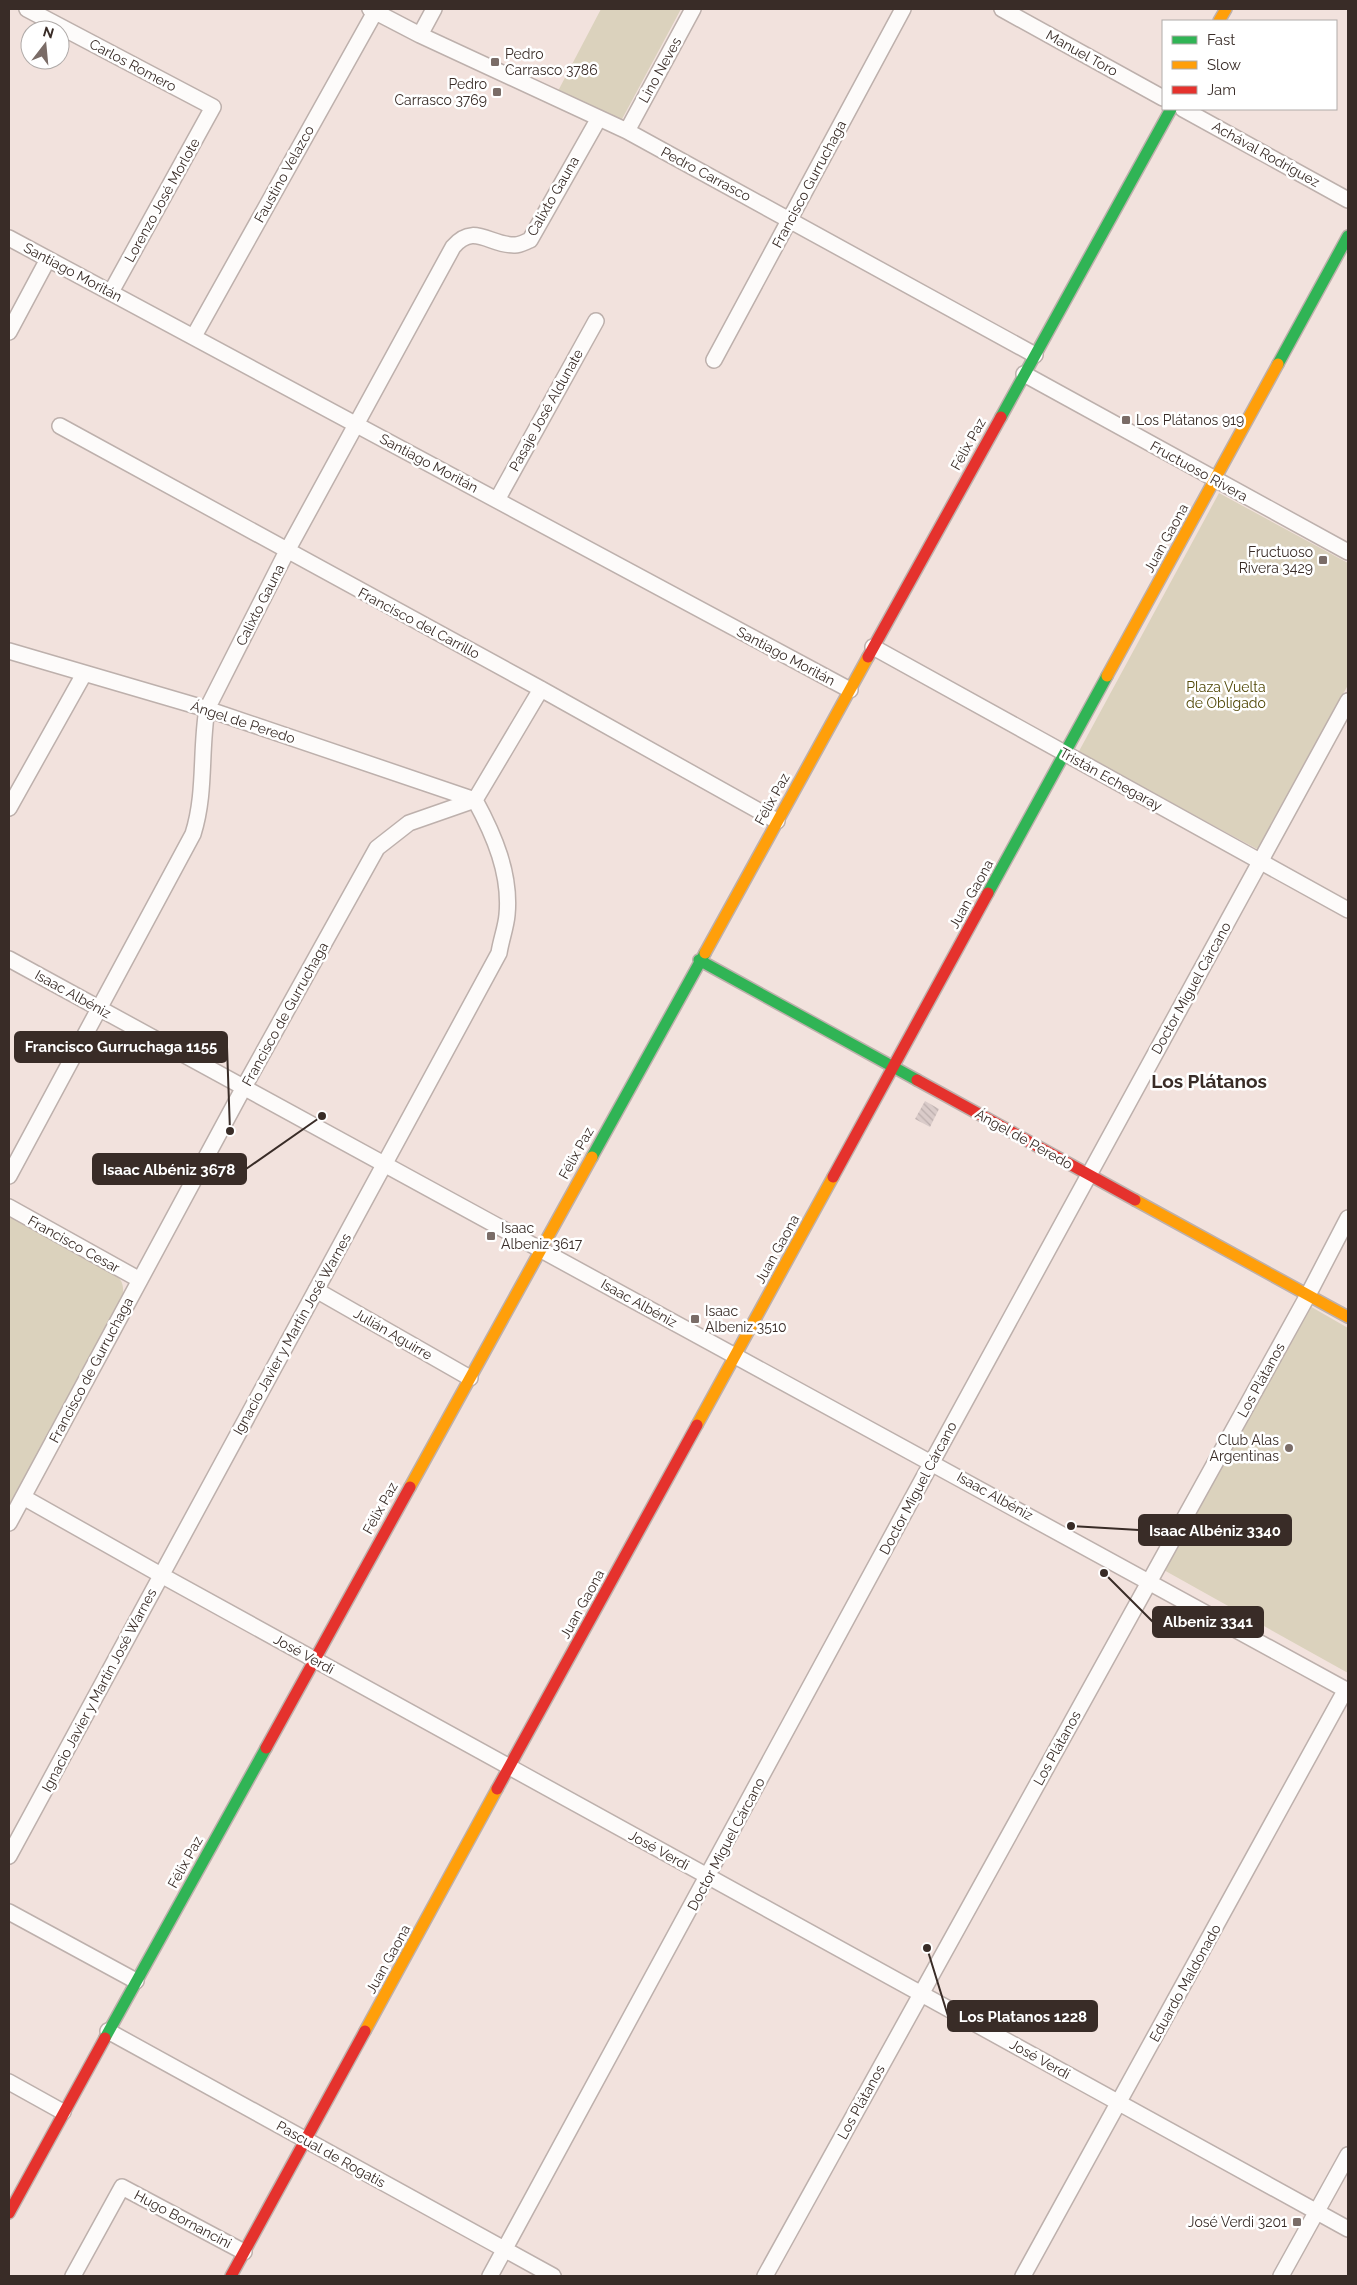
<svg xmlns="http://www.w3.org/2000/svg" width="1357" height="2285" font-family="Raleway,sans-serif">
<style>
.park{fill:#dbd2bd}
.building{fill:url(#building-back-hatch)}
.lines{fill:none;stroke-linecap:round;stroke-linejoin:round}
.street-casing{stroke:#bdb0ac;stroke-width:18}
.fast-casing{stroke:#bdb0ac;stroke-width:14}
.slow-casing{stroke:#bdb0ac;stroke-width:14}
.jam-casing{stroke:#bdb0ac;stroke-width:14}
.street{stroke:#fdfbfa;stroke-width:15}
.fast{stroke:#30b455;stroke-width:11}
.slow{stroke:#ff9f0a;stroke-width:11}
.jam{stroke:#e5322d;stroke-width:11}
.poi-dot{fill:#7a6c67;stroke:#fff;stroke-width:2}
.labels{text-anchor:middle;stroke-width:5;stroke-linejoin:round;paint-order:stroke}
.street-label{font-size:14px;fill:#392c27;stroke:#fff}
.poi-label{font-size:14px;fill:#392c27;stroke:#fff;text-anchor:start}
.park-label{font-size:14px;fill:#504706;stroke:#fff}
.district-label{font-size:19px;font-weight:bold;fill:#392c27;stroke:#fff}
.leader{fill:none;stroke:#392c27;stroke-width:2}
.callout-dot{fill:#392c27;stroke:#fff;stroke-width:2}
.callout{fill:#392c27;stroke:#392c27;stroke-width:2}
.callout-label{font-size:15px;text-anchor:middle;font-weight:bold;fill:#fff}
</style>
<defs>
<pattern id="building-back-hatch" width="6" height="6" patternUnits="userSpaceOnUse" patternTransform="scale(1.25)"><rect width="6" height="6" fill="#dacbc9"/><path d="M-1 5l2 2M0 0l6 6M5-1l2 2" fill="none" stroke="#bcaead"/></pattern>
</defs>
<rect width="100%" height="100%" fill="#f2e2dd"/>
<!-- park -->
<path class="park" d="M601,9H681L621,121L558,91Z
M1219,493L1348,563V685L1259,850L1078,753Z
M9,1218H14L108,1270C123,1280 124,1281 123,1300L9,1509Z
M1308,1305L1348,1328V1673L1162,1569Z"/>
<!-- building -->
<path class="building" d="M925,1101L939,1109L930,1127L915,1119Z"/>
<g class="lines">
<defs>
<path id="street" d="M27,9L213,107L111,292
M370,9L420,35L627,131L1035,355
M1002,9L1163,98
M420,35L434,9
M1183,109L1348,200
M627,131L693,9
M9,238L850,690
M9,332L48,259
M194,336L375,12
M714,360L903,9
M1024,374L1348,552
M60,426L541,689L777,821
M497,500L596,321
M873,647L1348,910
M9,651L207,709L475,800
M9,808L84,674
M9,959L1348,1691
M9,1176L193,834C206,793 200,751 207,709L287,551L453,247C474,222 490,246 515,245C520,245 525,242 530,240L599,118
M9,1207L140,1280
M316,1290L470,1378
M23,1497L161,1575L1348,2229
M9,1523L244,1087L377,848L409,823L475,800L541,689
M9,1856L499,953C501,940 506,927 507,915C511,874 494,835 475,800
M9,1912L136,1981
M108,2031L553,2276
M9,2082L63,2112
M73,2276L122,2187L244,2252
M490,2276L932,1462L1348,701
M765,2276L1308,1295L1348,1218
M1023,2276L1346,1689
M1281,2276L1348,2155"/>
<path id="fast" d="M1278,364L1348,236
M1001,417L1171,109
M988,893L1107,676
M699,960L917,1080
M592,1157L705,953
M105,2038L266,1748"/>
<path id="slow" d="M1219,21L1226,9
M1107,676L1278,364
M705,953L868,657
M1135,1200L1348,1317
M697,1425L833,1177
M410,1487L592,1157
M365,2031L497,1789"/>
<path id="jam" d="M868,657L1001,417
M917,1080L1135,1200
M833,1177L988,893
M266,1748L410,1487
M497,1789L697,1425
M9,2213L105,2038
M231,2276L365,2031"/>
</defs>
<!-- street casing -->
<use href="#street" class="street-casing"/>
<!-- fast casing -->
<use href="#fast" class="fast-casing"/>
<!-- slow casing -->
<use href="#slow" class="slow-casing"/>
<!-- jam casing -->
<use href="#jam" class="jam-casing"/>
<!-- street -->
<use href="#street" class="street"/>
<!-- fast -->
<use href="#fast" class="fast"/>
<!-- slow -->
<use href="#slow" class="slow"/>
<!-- jam -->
<use href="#jam" class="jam"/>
</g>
<!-- markers -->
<g class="poi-dot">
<rect x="490" y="57" width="10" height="10" rx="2.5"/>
<rect x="492" y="87" width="10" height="10" rx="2.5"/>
<rect x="1121" y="415" width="10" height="10" rx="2.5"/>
<rect x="1318" y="555" width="10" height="10" rx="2.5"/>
<rect x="486" y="1231" width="10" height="10" rx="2.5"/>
<rect x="690" y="1314" width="10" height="10" rx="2.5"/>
<circle cx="1289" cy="1448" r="5"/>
<rect x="1292" y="2217" width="10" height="10" rx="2.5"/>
</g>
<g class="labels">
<!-- street labels -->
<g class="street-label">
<text transform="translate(1082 53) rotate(29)" y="5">Manuel Toro</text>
<text transform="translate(133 65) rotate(28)" y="5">Carlos Romero</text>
<text transform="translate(660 70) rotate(-61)" y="5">Lino Neves</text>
<text transform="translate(1266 154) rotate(29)" y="5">Achával Rodríguez</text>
<text transform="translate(284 174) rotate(-61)" y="5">Faustino Velazco</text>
<text transform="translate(706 174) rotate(28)" y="5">Pedro Carrasco</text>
<text transform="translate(809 184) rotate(-62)" y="5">Francisco Gurruchaga</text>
<text transform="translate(553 196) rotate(-60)" y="5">Calixto Gauna</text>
<text transform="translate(162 200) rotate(-61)" y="5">Lorenzo José Morlote</text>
<text transform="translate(73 272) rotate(28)" y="5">Santiago Moritán</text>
<text transform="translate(546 410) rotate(-61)" y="5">Pasaje José Aldunate</text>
<text transform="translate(968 444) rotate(-61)" y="5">Félix Paz</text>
<text transform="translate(429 463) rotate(28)" y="5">Santiago Moritán</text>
<text transform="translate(1199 471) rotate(29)" y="5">Fructuoso Rivera</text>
<text transform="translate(1166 538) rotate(-61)" y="5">Juan Gaona</text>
<text transform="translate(260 605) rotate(-63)" y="5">Calixto Gauna</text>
<text transform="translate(419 623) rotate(28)" y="5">Francisco del Carrillo</text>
<text transform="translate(786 656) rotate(28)" y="5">Santiago Moritán</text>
<text transform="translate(243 722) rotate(18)" y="5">Ángel de Peredo</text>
<text transform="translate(1111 779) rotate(29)" y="5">Tristán Echegaray</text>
<text transform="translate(772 799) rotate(-61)" y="5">Félix Paz</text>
<text transform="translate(971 894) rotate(-61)" y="5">Juan Gaona</text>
<text transform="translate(1191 988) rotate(-61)" y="5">Doctor Miguel Cárcano</text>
<text transform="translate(73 994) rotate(29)" y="5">Isaac Albéniz</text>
<text transform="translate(285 1014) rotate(-61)" y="5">Francisco de Gurruchaga</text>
<text transform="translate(1024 1139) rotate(29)" y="5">Ángel de Peredo</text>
<text transform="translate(576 1153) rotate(-61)" y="5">Félix Paz</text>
<text transform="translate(74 1244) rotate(29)" y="5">Francisco Cesar</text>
<text transform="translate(777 1249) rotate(-61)" y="5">Juan Gaona</text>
<text transform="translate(639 1303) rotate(29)" y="5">Isaac Albéniz</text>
<text transform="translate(292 1334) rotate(-61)" y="5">Ignacio Javier y Martín José Warnes</text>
<text transform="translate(393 1334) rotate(30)" y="5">Julián Aguirre</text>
<text transform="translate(91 1370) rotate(-62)" y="5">Francisco de Gurruchaga</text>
<text transform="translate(1261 1380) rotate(-61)" y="5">Los Plátanos</text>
<text transform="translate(918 1488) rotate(-62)" y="5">Doctor Miguel Cárcano</text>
<text transform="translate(995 1496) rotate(29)" y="5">Isaac Albéniz</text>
<text transform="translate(380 1508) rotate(-61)" y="5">Félix Paz</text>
<text transform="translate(582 1604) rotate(-61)" y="5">Juan Gaona</text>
<text transform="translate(304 1654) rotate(29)" y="5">José Verdi</text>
<text transform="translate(99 1690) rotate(-62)" y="5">Ignacio Javier y Martín José Warnes</text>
<text transform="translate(1057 1748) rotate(-61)" y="5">Los Plátanos</text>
<text transform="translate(726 1844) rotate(-62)" y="5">Doctor Miguel Cárcano</text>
<text transform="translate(659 1850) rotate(29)" y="5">José Verdi</text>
<text transform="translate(185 1862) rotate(-61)" y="5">Félix Paz</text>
<text transform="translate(388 1959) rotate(-61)" y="5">Juan Gaona</text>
<text transform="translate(1185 1983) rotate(-61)" y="5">Eduardo Maldonado</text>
<text transform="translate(1040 2059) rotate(29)" y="5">José Verdi</text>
<text transform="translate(861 2102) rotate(-61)" y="5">Los Plátanos</text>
<text transform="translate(331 2154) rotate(29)" y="5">Pascual de Rogatis</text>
<text transform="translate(183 2219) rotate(28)" y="5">Hugo Bornancini</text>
</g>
<!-- poi labels -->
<g class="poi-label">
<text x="505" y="59">Pedro<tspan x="505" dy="16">Carrasco 3786</tspan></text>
<text x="487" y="89" text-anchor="end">Pedro<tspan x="487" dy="16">Carrasco 3769</tspan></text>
<text x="1136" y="425">Los Plátanos 919</text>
<text x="1313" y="557" text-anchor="end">Fructuoso<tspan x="1313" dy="16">Rivera 3429</tspan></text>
<text x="501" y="1233">Isaac<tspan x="501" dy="16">Albeniz 3617</tspan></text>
<text x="705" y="1316">Isaac<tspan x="705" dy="16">Albeniz 3510</tspan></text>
<text x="1279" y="1445" text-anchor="end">Club Alas<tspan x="1279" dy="16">Argentinas</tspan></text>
<text x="1287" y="2227" text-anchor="end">José Verdi 3201</text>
</g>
<!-- park labels -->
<g class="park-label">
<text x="1226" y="692">Plaza Vuelta<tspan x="1226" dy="16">de Obligado</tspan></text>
</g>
<!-- district labels -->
<g class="district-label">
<text x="1209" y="1088">Los Plátanos</text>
</g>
</g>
<!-- callouts -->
<path class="leader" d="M230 1131L227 1047M322 1116L246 1169M1071 1526L1139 1530M1104 1573L1153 1622M927 1948L948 2016"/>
<g class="callout-dot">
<circle cx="230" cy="1131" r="5"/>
<circle cx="322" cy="1116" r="5"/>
<circle cx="1071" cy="1526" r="5"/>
<circle cx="1104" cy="1573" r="5"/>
<circle cx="927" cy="1948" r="5"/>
</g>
<g class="callout">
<rect x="15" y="1032" width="212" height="30" rx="5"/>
<rect x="93" y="1154" width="153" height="30" rx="5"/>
<rect x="1139" y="1515" width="152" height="30" rx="5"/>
<rect x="1153" y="1607" width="110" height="30" rx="5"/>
<rect x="948" y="2001" width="149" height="30" rx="5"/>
</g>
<g class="callout-label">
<text x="121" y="1052">Francisco Gurruchaga 1155</text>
<text x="169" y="1175">Isaac Albéniz 3678</text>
<text x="1215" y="1536">Isaac Albéniz 3340</text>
<text x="1208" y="1627">Albeniz 3341</text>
<text x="1023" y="2022">Los Platanos 1228</text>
</g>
<!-- border -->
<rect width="1357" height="2285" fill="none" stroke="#392c27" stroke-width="20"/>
<!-- legend -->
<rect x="1162" y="20" width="175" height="90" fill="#ffffff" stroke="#b0aba9"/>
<rect x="1172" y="36" width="25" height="8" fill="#30b455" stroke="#b0aba9"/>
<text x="1207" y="45" font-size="15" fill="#392c27">Fast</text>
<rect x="1172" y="61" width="25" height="8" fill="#ff9f0a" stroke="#b0aba9"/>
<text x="1207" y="70" font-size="15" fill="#392c27">Slow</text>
<rect x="1172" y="86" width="25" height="8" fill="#e5322d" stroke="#b0aba9"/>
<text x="1207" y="95" font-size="15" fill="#392c27">Jam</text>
<!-- north arrow -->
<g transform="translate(45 45) rotate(16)"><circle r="24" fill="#ffffff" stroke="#b0aba9"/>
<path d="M0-4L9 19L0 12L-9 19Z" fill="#7a6c67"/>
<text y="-8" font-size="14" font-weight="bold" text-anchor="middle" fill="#392c27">N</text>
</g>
</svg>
